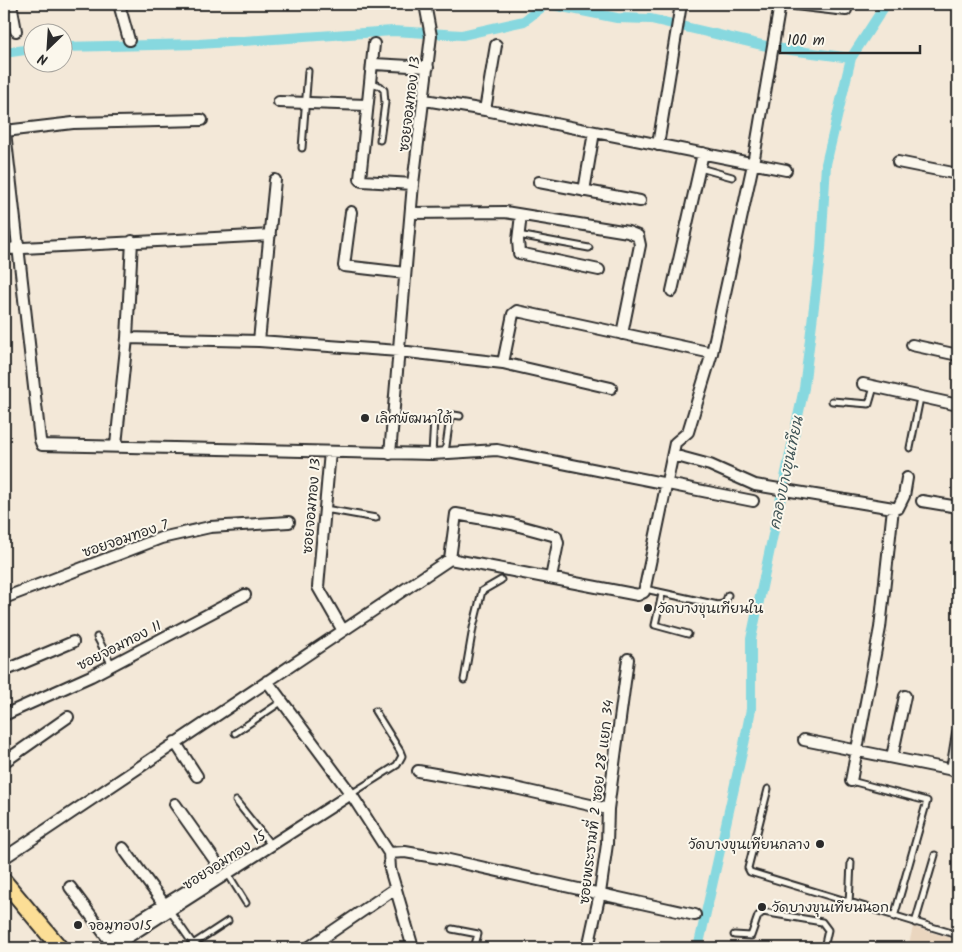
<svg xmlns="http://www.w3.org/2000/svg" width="962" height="952" font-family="Kalam,'Playpen Sans Thai',sans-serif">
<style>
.built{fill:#ead6bf}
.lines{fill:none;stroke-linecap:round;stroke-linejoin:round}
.canal{stroke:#87d8df;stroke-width:10}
.service-casing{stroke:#2b2b2b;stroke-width:9}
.minor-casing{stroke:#2b2b2b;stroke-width:14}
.primary-casing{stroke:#2b2b2b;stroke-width:19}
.service{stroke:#fbf7ec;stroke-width:5}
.minor{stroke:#fbf7ec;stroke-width:10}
.primary{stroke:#fcde96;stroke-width:15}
.poi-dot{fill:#2b2b2b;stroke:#fbf7ec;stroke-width:2}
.labels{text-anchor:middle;stroke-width:4;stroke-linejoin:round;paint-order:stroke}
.street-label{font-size:14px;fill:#2b2b2b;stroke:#fbf7ec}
.poi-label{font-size:14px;fill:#2b2b2b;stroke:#fbf7ec;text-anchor:start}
.water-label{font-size:15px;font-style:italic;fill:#425658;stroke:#fbf7ec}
</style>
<rect width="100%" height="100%" fill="#f3e8d8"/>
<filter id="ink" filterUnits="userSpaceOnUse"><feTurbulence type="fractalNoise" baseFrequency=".02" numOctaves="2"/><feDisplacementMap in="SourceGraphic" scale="10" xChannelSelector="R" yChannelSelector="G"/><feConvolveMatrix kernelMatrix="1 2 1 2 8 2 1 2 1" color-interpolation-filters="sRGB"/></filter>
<g filter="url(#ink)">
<!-- built -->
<path class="built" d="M913,927L958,940V948H908Z"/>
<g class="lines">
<!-- canal -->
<path class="canal" d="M548,4L617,18L651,19L775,48L851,58
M62,47L199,44L393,31L462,35L524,21L546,4
M4,53L32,49
M698,948L744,744L751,709V639L804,388L821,249L826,164L851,58L886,4"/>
<defs>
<path id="service" d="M371,83L380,86L384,90L385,103L380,140
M302,148L308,71
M700,168L732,177
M518,235L589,248
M832,401L869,404L874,387
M910,448L920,398
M445,453L450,418L454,415L460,416
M432,454L434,419
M325,509L376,518
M645,589L718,605L725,603L728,595
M662,594L655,625L688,634
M97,637L112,665
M464,680L473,628L482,591L501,580
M235,733L281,702
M851,781L927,801L894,917
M768,789L748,868L750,872L958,935
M351,794L397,765L402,756L400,751L375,711
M236,801L271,845
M228,874L246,903
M849,904L851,862
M170,911L193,944L228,921
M915,923L935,855
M452,929L478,934L474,948
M734,935L751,936L758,916L763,912L822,922L828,930L824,948
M187,948L193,944"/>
<path id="minor" d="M11,4L16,31
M119,4L129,40
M795,4L846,10
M374,44L360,179L362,181L413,184
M374,64L428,67
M425,100L485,110L786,170
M279,102L367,105
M485,110L496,45
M4,123L40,440L42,445L432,454L497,450L753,501
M5,131L73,123L202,120
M658,145L681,4
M898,162L958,174
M539,182L640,201
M584,191L594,132
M351,212L344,266L405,273
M411,213L505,212L628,232L638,236L640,245L622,334
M521,215L518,240L519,253L599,270
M4,249L270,235
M672,291L703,153
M127,338L259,341L399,351L503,363L611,388
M259,341L275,180
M912,345L958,355
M503,363L513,314L517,311L712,353
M863,384L958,405
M116,445L127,338L132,241
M330,452L318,587L342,629
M390,454L413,184L431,36L425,4
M673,455L710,465L755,485L893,508H898L904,496L907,478
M922,501L958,507
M450,559L456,514L512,524L556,536L558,543L551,578
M4,598L161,538L210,527L289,522
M4,671L73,642
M267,681L351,794L389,853L390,869L413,948
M4,715L91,676L245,595
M804,740L958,771
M175,742L197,776
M892,757L905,696
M4,762L68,717
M952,770L958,733
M418,771L515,788L608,809
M851,781L880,628L893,508
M123,848L164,904
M389,853L405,852L440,858L695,915
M4,858L450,559L638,595L644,592L675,443L688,432L712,353L753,164L780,4
M70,887L112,944
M108,939L211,876L216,862L175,804
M111,948L351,794
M308,948L396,888
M588,948L600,893L607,844L608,809L628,659"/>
<path id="primary" d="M4,881L60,948"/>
</defs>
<!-- service casing -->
<use href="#service" class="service-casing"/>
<!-- minor casing -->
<use href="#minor" class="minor-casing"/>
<!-- primary casing -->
<use href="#primary" class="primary-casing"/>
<!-- service -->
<use href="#service" class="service"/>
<!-- minor -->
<use href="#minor" class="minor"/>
<!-- primary -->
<use href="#primary" class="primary"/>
</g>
</g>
<!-- markers -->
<g class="poi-dot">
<circle cx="365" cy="418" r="5"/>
<circle cx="648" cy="608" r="5"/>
<circle cx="820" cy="844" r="5"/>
<circle cx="762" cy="907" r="5"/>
<circle cx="78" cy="925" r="5"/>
</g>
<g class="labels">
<!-- street labels -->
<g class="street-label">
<text transform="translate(409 104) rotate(-83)" y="5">ซอยจอมทอง 13</text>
<text transform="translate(311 506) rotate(-85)" y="5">ซอยจอมทอง 13</text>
<text transform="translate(125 538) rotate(-19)" y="5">ซอยจอมทอง 7</text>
<text transform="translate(119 645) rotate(-27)" y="5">ซอยจอมทอง 11</text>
<text transform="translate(596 802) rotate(-83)" y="5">ซอยพระรามที่ 2 ซอย 28 แยก 34</text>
<text transform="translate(224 860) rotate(-33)" y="5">ซอยจอมทอง 15</text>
</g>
<!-- poi labels -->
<g class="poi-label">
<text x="375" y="423">เลิศพัฒนาใต้</text>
<text x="658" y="613">วัดบางขุนเทียนใน</text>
<text x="810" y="849" text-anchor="end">วัดบางขุนเทียนกลาง</text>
<text x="772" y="912">วัดบางขุนเทียนนอก</text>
<text x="88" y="930">จอมทอง15</text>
</g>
<!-- water labels -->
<g class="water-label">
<text transform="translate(786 473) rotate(-78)" y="5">คลองบางขุนเทียน</text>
</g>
</g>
<!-- margin -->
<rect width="962" height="952" fill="none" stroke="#fbf7ec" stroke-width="20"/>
<rect x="10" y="10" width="942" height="932" fill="none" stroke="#2b2b2b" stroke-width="2" filter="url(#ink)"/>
<!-- north arrow -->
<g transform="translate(48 48) rotate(205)"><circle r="24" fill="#fbf7ec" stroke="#a8a59f"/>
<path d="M0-4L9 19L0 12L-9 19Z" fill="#2b2b2b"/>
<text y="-8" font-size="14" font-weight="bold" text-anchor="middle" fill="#2b2b2b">N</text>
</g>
<!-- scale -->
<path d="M780 45v8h140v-8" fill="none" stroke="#2b2b2b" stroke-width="2.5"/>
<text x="787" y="45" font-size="15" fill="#2b2b2b" stroke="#fbf7ec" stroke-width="4" paint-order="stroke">100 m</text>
</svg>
